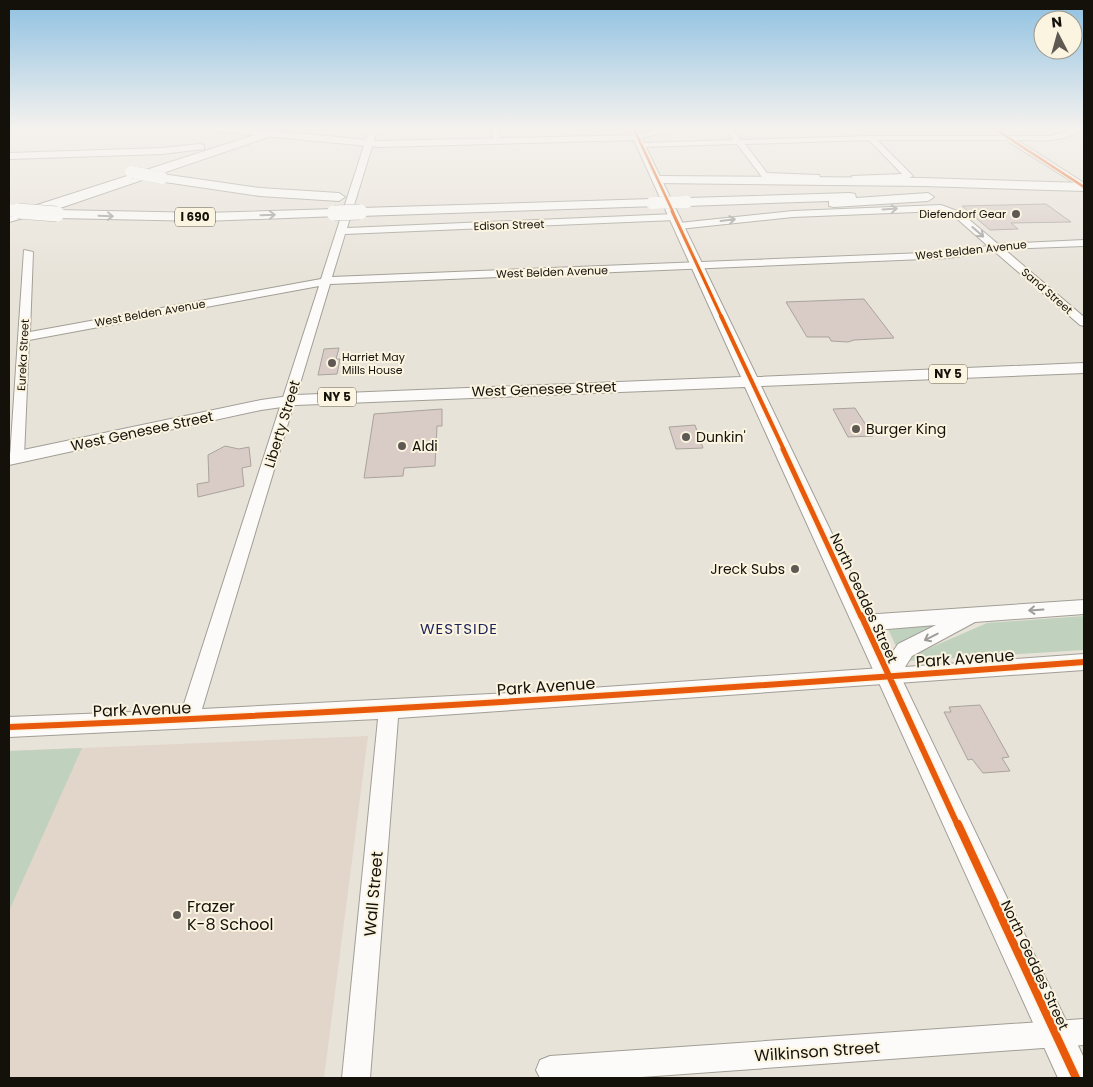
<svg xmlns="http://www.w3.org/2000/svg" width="1093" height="1087" font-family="Poppins,sans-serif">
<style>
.education{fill:#e2d5c9}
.green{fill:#c0d2be}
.building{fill:#d9ccc6;stroke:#a9a39e}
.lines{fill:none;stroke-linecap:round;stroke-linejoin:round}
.minor-casing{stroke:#a19e96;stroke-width:2}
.major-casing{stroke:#a19e96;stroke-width:2}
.highway-casing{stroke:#a19e96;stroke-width:2}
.minor{fill:#fcfbf9;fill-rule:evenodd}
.major{fill:#fcfbf9;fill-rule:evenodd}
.highway{fill:#fcfbf9;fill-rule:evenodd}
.highway-bridge-far1-casing{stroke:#a19e96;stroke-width:12;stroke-linecap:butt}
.highway-bridge-casing{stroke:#a19e96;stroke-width:16;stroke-linecap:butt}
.highway-bridge-far1{stroke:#fcfbf9;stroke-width:12}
.highway-bridge{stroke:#fcfbf9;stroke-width:15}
.cycleway-far5-casing{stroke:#fbf4e0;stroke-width:4}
.cycleway-far4-casing{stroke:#fbf4e0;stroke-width:5}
.cycleway-far3-casing{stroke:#fbf4e0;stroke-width:6}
.cycleway-far2-casing{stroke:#fbf4e0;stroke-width:8}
.cycleway-far1-casing{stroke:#fbf4e0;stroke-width:9}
.cycleway-casing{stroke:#fbf4e0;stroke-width:11}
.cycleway-far5{stroke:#e8590c;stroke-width:2.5}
.cycleway-far4{stroke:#e8590c;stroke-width:3}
.cycleway-far3{stroke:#e8590c;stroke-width:4}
.cycleway-far2{stroke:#e8590c;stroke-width:5}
.cycleway-far1{stroke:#e8590c;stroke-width:6}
.cycleway{stroke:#e8590c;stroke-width:8}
.oneway{stroke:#9f9d9a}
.poi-dot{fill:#5e5a53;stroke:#fbf4e0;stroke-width:2}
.labels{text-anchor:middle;stroke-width:4;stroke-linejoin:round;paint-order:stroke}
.far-poi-label{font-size:11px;fill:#14110b;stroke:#fbf4e0;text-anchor:end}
.far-street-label{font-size:11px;fill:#14110b;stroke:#fbf4e0}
.shield{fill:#fbf4e0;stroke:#59554b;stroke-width:1}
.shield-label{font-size:12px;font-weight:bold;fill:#14110b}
.street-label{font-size:14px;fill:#14110b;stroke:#fbf4e0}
.poi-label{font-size:14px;fill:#14110b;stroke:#fbf4e0;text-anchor:start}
.neighbourhood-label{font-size:15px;letter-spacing:1px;fill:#1c235b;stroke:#fbf4e0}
.near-street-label{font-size:16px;fill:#14110b;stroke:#fbf4e0}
.near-poi-label{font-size:16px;fill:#14110b;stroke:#fbf4e0;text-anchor:start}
</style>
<rect width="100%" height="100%" fill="#e8e3d9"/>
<!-- education -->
<path class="education" d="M368,736L324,1078H9V751Z"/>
<!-- green -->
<path class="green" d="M1084,616V650L908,661L911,656L987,623Z
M950,623L896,646L886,625Z
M82,748L9,911V751Z"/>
<!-- building -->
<path class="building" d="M1046,204L1071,222L1011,223L1018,229L990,230L962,206Z
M864,299L894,338L854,340L848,342L831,341L829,337H807L786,302Z
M339,348L336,359H340L337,374L318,375L324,349Z
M855,408L873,436L848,437L833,409Z
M442,409V426H437L435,466L404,468L403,476L364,478L374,414Z
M695,425L703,448L676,449L669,427Z
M225,446L239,449L249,447L251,466L242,468L244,486L198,497L197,484L209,482L208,455Z
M980,705L1009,757L1002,758L1010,771L983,773L972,759L968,760L944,712H951L949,707Z"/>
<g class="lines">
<defs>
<path id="minor" d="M370,127H378L347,228L675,214L680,217L675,220L345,234L332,277L948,252L988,246L954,216L940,211L793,217L679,229L674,226L679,223L793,211L941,205L960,212L998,244L1084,240V246L1004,249L1084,317V326L1080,325L994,251L948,258L330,284L202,709L547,691L882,668L898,644L936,625L863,631L857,628L854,623L857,618L863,615L1084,600V614L975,622L912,656L905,667L1084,654V670L398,718L370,1078H342L378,719L9,737V717L182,710L319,286L29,340L24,457L17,462L10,457L24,250L33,252L30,332L321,279Z
M491,127H499L500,143L493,141Z
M629,127H637L640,134L672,127H686L637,139L633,137Z
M724,127H731L741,140L871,136H1050C1062,134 1073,127 1084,127C1066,144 1039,140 1017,140L1084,183V189L1006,140H877L913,176L909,178L855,180H852V176L902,174L869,140L745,144L767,173L819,175L820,177L816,179L762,177L737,144L641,147L637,145L641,143L733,140Z
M1084,1019V1045L628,1078H540L536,1070L540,1060L550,1056Z"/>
<path id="major" d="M198,127H232L379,141L640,135L757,377L1084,363V373L761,386L1084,1058V1078H1058L745,387L296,405L261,410L9,465V453L261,400L296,395L741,377L634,140L379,147L202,130Z"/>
<path id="highway" d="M270,130L274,131V135L63,207L9,222V214Z
M200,144L204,145V149L162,154L9,159V153L162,148Z
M162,174L260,188L339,193L345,197L339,201L260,196L158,181L156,178L158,175Z
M658,176L922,178L1084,183V191L922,186L654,183L652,180L654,177Z
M850,193L855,194L856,198L928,193L934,197L928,201L834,207L829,206V201L687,206L681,202L687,198Z
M652,199L657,200L658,203L657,206L360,216L353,212L360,208Z
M334,209L339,210L341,213L339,216L204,221L57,218L50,214L57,210L204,213Z"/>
</defs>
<!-- minor casing -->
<use href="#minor" class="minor-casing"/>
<!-- major casing -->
<use href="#major" class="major-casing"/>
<!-- highway casing -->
<use href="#highway" class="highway-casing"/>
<!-- minor -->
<use href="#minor" class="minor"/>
<!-- major -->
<use href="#major" class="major"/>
<!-- highway -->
<use href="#highway" class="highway"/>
<defs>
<path id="highway-bridge-far1" d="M131,172L162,178
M652,203L687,202
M9,210L33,212"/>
<path id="highway-bridge" d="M18,211L57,214
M334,213L360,212"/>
</defs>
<!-- highway-bridge-far1 casing -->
<use href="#highway-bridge-far1" class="highway-bridge-far1-casing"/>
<!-- highway-bridge casing -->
<use href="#highway-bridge" class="highway-bridge-casing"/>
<!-- highway-bridge-far1 -->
<use href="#highway-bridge-far1" class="highway-bridge-far1"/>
<!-- highway-bridge -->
<use href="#highway-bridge" class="highway-bridge"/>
<defs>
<path id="cycleway-far5" d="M633,127L673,212
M992,127L1084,187"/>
<path id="cycleway-far4" d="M672,211L722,318"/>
<path id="cycleway-far3" d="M721,316L784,450"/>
<path id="cycleway-far2" d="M783,449L861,617"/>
<path id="cycleway-far1" d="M861,615L958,826
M9,727C368,713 726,689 1084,662"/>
<path id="cycleway" d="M958,824L1076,1078"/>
</defs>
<!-- cycleway-far5 casing -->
<use href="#cycleway-far5" class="cycleway-far5-casing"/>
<!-- cycleway-far4 casing -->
<use href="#cycleway-far4" class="cycleway-far4-casing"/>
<!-- cycleway-far3 casing -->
<use href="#cycleway-far3" class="cycleway-far3-casing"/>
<!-- cycleway-far2 casing -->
<use href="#cycleway-far2" class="cycleway-far2-casing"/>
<!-- cycleway-far1 casing -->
<use href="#cycleway-far1" class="cycleway-far1-casing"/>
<!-- cycleway casing -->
<use href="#cycleway" class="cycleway-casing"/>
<!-- cycleway-far5 -->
<use href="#cycleway-far5" class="cycleway-far5"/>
<!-- cycleway-far4 -->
<use href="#cycleway-far4" class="cycleway-far4"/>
<!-- cycleway-far3 -->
<use href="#cycleway-far3" class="cycleway-far3"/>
<!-- cycleway-far2 -->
<use href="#cycleway-far2" class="cycleway-far2"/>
<!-- cycleway-far1 -->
<use href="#cycleway-far1" class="cycleway-far1"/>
<!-- cycleway -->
<use href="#cycleway" class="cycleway"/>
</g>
<!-- one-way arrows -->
<defs><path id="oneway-shaft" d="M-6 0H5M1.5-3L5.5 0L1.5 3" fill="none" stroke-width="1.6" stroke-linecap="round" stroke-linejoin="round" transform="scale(1.25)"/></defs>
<g class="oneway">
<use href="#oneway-shaft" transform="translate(890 209) rotate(-4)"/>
<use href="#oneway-shaft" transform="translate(268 215) rotate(-2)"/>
<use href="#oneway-shaft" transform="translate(106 216) rotate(2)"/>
<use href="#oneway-shaft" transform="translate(728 220) rotate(-7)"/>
<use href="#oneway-shaft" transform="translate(978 232) rotate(41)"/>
<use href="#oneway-shaft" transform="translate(1036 610) rotate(176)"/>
<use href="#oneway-shaft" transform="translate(931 637) rotate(153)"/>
</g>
<!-- sky -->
<linearGradient id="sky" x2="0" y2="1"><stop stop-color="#8fc1e2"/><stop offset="0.46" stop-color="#f5f2ee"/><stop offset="1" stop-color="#f5f2ee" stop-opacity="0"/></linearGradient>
<rect width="1093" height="279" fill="url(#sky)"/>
<!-- markers -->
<g class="poi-dot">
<circle cx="1016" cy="214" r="5"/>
<circle cx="332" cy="363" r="5"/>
<circle cx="856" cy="429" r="5"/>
<circle cx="686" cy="437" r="5"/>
<circle cx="402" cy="446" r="5"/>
<circle cx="795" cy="569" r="5"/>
<circle cx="177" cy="915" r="5"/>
</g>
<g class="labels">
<!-- far-poi labels -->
<g class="far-poi-label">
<text x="1006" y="218">Diefendorf Gear</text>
<text x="342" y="361" text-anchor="start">Harriet May<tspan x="342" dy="13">Mills House</tspan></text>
</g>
<!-- far-street labels -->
<g class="far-street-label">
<text transform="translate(509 225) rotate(-2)" y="4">Edison Street</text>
<text transform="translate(971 250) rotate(-6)" y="4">West Belden Avenue</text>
<text transform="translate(552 272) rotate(-2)" y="4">West Belden Avenue</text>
<text transform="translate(1047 291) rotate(41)" y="4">Sand Street</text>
<text transform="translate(150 313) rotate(-10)" y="4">West Belden Avenue</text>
<text transform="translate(23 355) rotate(-87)" y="4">Eureka Street</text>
</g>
<!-- shield labels -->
<g class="shield">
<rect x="175" y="207.5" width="40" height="19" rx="4"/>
<rect x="929" y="364.5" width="38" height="19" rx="4"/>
<rect x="318" y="387.5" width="38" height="19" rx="4"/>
</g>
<g class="shield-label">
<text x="195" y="221">I 690</text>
<text x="948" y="378">NY 5</text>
<text x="337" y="401">NY 5</text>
</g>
<!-- street labels -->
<g class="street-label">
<text transform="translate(544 389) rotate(-2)" y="5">West Genesee Street</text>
<text transform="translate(282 424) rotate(-73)" y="5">Liberty Street</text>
<text transform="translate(142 431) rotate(-12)" y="5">West Genesee Street</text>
<text transform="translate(864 598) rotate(65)" y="5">North Geddes Street</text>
<text transform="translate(1035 965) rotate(65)" y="5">North Geddes Street</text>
</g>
<!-- poi labels -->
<g class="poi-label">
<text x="866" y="434">Burger King</text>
<text x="696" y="442">Dunkin'</text>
<text x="412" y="451">Aldi</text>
<text x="785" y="574" text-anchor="end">Jreck Subs</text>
</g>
<!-- neighbourhood labels -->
<g class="neighbourhood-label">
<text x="459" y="634">WESTSIDE</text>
</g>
<!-- near-street labels -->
<g class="near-street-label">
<text transform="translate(965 658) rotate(-4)" y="6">Park Avenue</text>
<text transform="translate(546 686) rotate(-4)" y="6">Park Avenue</text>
<text transform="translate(142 709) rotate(-2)" y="6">Park Avenue</text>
<text transform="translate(373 894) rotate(-85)" y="6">Wall Street</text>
<text transform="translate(817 1051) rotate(-4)" y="6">Wilkinson Street</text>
</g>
<!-- near-poi labels -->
<g class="near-poi-label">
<text x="187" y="912">Frazer<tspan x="187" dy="18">K-8 School</tspan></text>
</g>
</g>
<!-- border -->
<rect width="1093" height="1087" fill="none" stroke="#14110b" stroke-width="20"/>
<!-- north arrow -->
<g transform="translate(1058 35) rotate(354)"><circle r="24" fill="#fbf4e0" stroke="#9f998b"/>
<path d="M0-4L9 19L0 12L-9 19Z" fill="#5e5a53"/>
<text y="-8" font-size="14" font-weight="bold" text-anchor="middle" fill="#14110b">N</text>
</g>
</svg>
